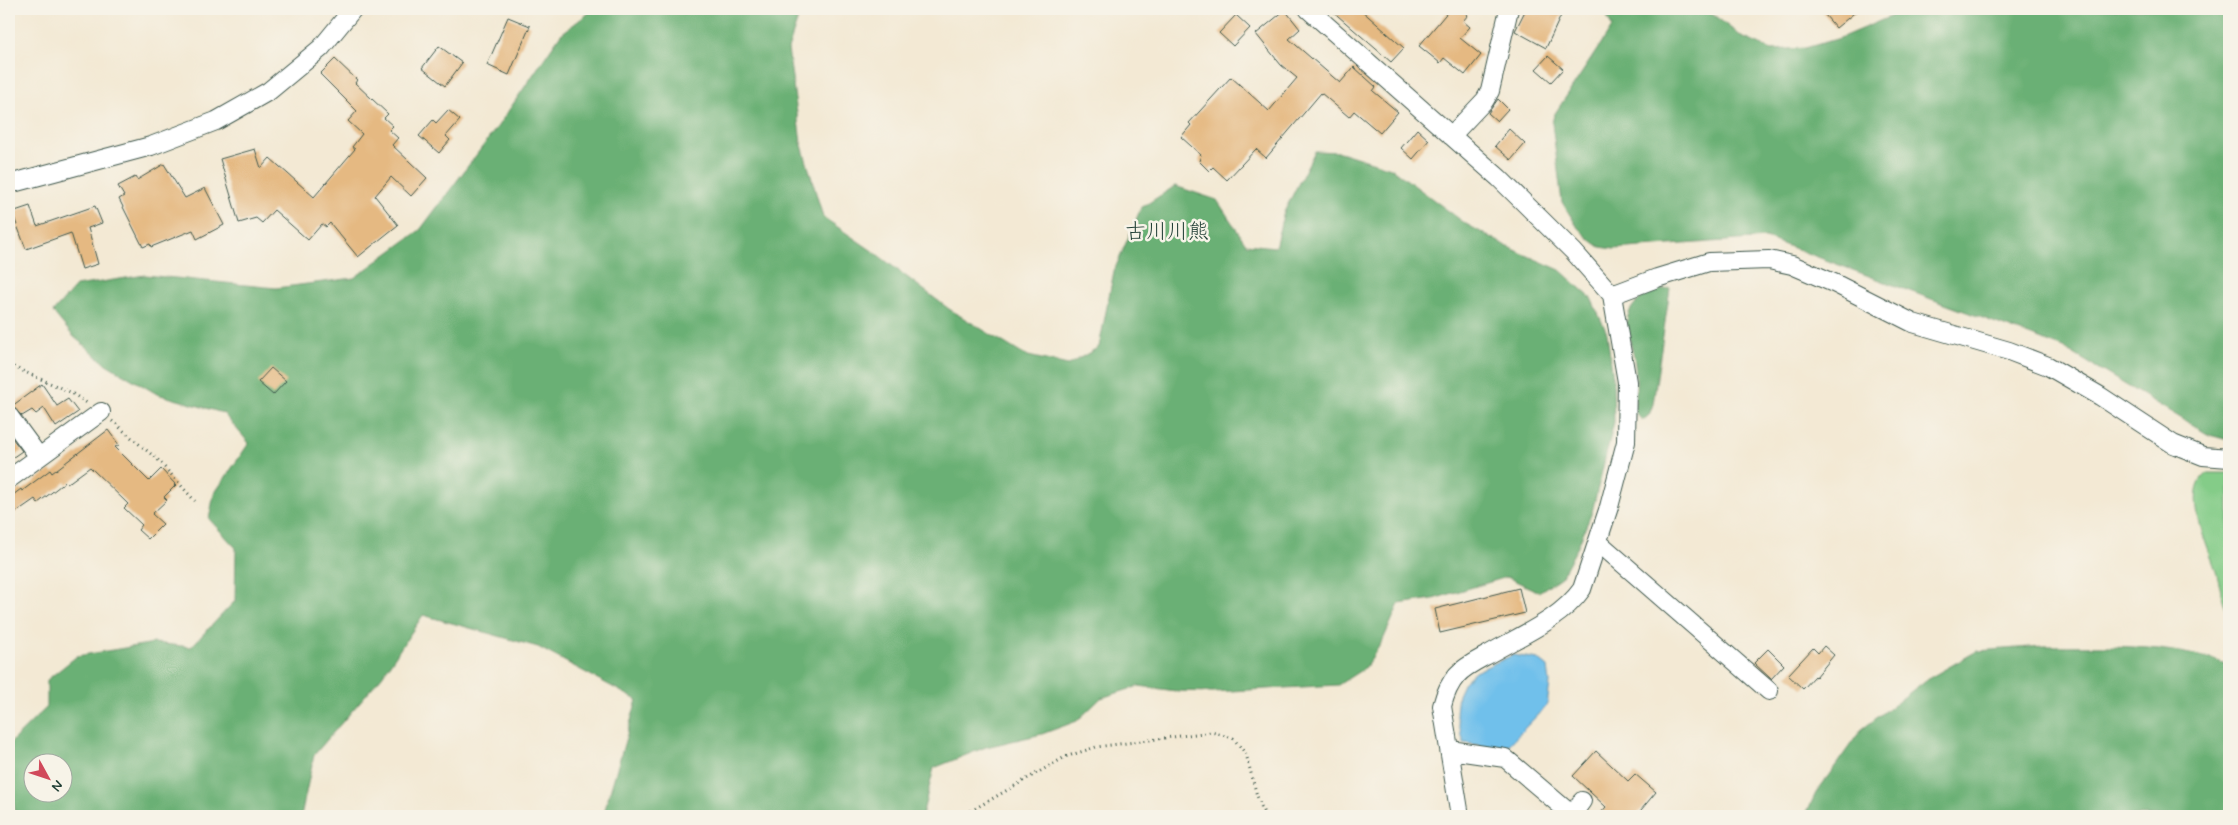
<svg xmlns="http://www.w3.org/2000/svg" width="2238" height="825" font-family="Mynerve,'Klee One',sans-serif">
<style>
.green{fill:#84cc88;stroke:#52845e}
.forest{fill:#6bb074;stroke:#457654;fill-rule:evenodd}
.water{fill:#70c0eb;stroke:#487e90}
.building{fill:#e5b982}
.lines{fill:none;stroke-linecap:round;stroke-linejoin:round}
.minor-casing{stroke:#3f574c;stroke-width:20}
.path{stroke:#3f574c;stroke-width:3;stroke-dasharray:1 4;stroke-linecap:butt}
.minor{stroke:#fff;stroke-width:18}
.labels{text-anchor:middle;stroke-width:5;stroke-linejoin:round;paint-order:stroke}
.quarter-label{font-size:21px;fill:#1f3d34;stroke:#f7f3e8}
</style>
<rect width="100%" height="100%" fill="#f7f3e8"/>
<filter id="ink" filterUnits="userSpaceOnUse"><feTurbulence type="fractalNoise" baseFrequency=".02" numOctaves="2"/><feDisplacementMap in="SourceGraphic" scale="10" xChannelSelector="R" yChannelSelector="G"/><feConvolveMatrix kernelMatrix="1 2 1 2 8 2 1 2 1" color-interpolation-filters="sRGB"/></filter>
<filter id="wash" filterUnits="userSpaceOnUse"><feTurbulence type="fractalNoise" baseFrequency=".0096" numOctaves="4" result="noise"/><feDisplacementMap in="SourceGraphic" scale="20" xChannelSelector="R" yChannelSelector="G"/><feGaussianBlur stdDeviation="1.12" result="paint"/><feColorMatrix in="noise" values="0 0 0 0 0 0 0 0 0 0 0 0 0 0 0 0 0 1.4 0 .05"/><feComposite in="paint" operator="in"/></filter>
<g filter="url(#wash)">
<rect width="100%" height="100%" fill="#f3e9d4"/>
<!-- green -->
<path class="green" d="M2207,473H2229V617C2222,602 2220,584 2215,568C2207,545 2182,491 2207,473Z"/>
<!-- forest -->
<path class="forest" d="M594,9H801L788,49L801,142L823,217L874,252L949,309L1024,355L1068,365L1099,347L1114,271L1141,208L1175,186L1217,200L1246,244L1275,247L1284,212L1315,151L1340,152L1391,168L1466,224L1510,248L1560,270L1591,298L1607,333L1613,379L1614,422L1592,512L1577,548L1561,577L1539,592L1507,577L1433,599L1399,604L1383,640L1366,667L1338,685L1213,692L1176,691L1139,686L1101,698L1077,721L1042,734L986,747L934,768L922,816H603L637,700L538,647L423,615L382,676L314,755L301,816H12L15,811L9,744L47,707V680L77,656L154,643L191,647L235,601L236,548L209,519L214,494L249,443L223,413L157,394L106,364L73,336L53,312L76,286L145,275L276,288L354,278L420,230L498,126L561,34ZM32,762H62V792H32Z
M1604,9H1706L1742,37L1772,50L1805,48L1840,38L1908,9H2229V440L2209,435L2064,348L1766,238L1614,249L1600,247L1589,239L1578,228L1562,202L1552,123L1554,115L1612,27Z
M1670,288L1653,404L1649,415L1643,420L1638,416L1635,411C1636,396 1637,379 1635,364C1634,353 1626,330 1627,321C1630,299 1652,291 1670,288Z
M2044,646C2107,646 2169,643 2229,665V816H1805L1816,793L1861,730L1926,680L1977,651Z"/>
<!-- water -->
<path class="water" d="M1513,655L1538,659L1548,667L1550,683L1547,705L1503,751L1482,750L1479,745L1464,743L1456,713L1458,695L1464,682L1475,672Z"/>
<g id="blocks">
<!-- building -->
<path class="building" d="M1330,9H1360L1404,48L1391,62Z
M1450,9H1460L1468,15L1463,21L1470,27L1460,38L1481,55L1465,75L1444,58L1440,63L1419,46Z
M1526,9H1564L1546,48L1515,31Z
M1820,9H1859L1836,28Z
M1285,10L1300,29L1289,39L1340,83L1354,67L1376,87L1373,91L1398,112L1380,133L1354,111L1349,117L1321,93L1266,158L1256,149L1227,180L1213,167L1209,171L1199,161L1201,155L1181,137L1191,125L1189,123L1231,77L1269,111L1297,78L1281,65L1256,34Z
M1236,15L1250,28L1233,46L1219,33Z
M508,17L530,26L509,75L487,65Z
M439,46L462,63L445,86L422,68Z
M1548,56L1563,69L1551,82L1536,69Z
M335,59L357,80L355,83L388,114L384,118L393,126L389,130L398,138L392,145L427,178L411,196L391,177L375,196L398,225L358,257L330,223L326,227L322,224L308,240L274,210L262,223L256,218L239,223L220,159L255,149L261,168L270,158L314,197L355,149L352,147L362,134L348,121L357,111L320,74Z
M1498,99L1508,109L1497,121L1488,113Z
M448,110L460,120L446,136L450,140L439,153L419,136L433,120L436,123Z
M1417,129L1429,140L1413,159L1401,148Z
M1509,129L1525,144L1511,160L1495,146Z
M164,164L185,198L205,188L224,225L197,239L193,230L151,247L150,244L143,247L119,199L124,196L118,186L135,177L137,180Z
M30,206L37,226L95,206L102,223L88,228L98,264L82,269L71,233L26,249L12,212Z
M271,368L286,381L273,395L258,382Z
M42,384L57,406L68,399L78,412L56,427L44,408L36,414L32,410L22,416L12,406Z
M108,430L119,445L115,447L149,481L161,469L176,485L164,497L167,500L152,514L163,524L148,539L138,530L142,525L124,508L128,504L90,467L67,484L65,482L38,503L35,499L9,517V498L21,489L22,491L50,470L52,473Z
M9,434L22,451L9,460Z
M1519,588L1525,613L1440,633L1435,609Z
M1824,646L1834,655L1816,677L1815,676L1803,689L1788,675L1813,648L1818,653Z
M1768,649L1784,665L1771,679L1754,663Z
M1596,751L1628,781L1635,774L1656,792L1636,816H1598L1606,807L1573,776Z"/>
</g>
</g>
<g filter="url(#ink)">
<use href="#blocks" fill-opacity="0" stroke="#3f574c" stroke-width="1"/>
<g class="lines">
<defs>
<path id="minor" d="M1308,9L1499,178L1574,252L1612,295L1627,382L1626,442L1609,507L1582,589C1560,620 1521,635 1489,654C1478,660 1465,666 1457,675C1449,684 1445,694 1442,706L1460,816
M1451,136L1485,100L1490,91L1509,9
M9,184L151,146L216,121L269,91L321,48L353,9
M1612,295L1657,278L1709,262L1769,260L1792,265L1836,284L1913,323L2009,351L2048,366L2100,396L2173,444L2203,456L2229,458
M9,416L39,457
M9,479L101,412
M1598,542L1769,691
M1450,750L1505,758L1572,815L1582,801"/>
</defs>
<!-- minor casing -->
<use href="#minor" class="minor-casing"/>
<!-- path -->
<path class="path" d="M9,365L70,392L87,403
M112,421L158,460L195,501
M962,816L1065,757L1096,747L1211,732L1233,738L1246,754L1257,796L1265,816"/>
<!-- minor -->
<use href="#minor" class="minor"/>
</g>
</g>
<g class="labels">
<!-- quarter labels -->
<g class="quarter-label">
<text x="1167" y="238">古川川熊</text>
</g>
</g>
<!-- margin -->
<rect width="2238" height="825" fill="none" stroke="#f7f3e8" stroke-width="30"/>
<!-- north arrow -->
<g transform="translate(48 778) rotate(130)"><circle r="24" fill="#f7f3e8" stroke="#a1aaa0"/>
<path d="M0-4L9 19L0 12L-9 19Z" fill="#d1495b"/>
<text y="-8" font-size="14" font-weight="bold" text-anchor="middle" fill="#1f3d34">N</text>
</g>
</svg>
